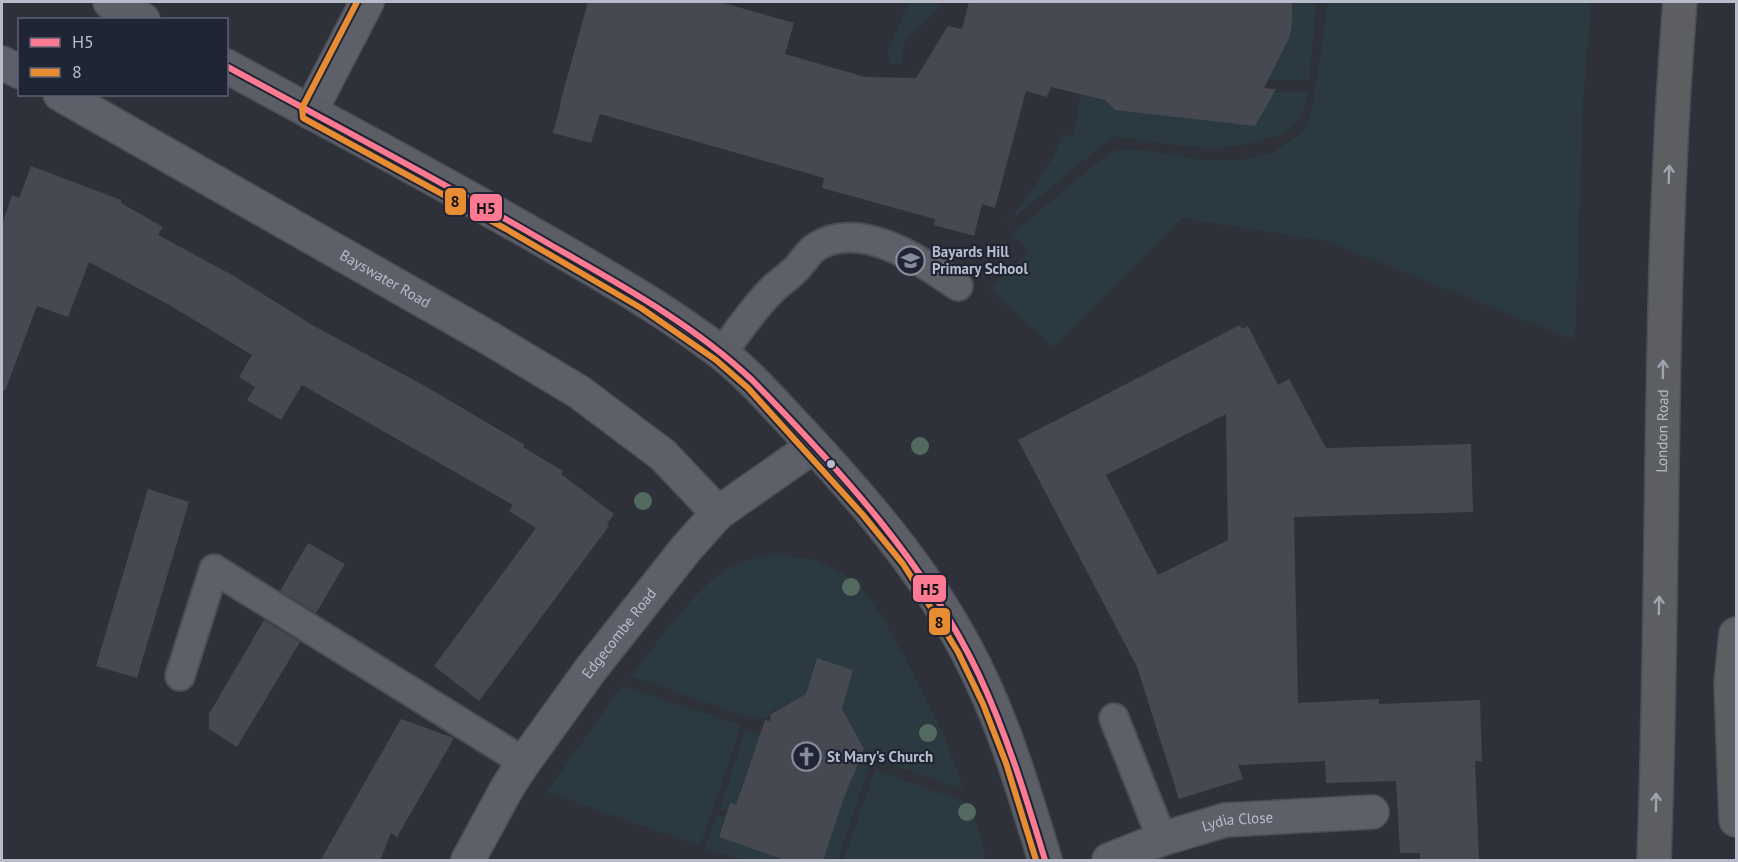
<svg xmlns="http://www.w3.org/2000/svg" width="1738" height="862" font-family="'PT Sans',sans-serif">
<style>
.green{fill:#2b3940}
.building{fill:#464951;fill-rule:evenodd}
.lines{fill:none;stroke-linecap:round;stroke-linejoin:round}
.lane-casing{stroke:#4c4d54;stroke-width:32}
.street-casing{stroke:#4c4d54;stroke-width:36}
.secondary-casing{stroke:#4c4d54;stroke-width:36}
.highway-casing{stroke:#4a4d55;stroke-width:36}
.lane{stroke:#5d6068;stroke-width:28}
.street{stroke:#5d6068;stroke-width:33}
.secondary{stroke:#5c5e66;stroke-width:33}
.highway{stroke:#5d5e62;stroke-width:33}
.bus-1-casing{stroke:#202535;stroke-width:10}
.bus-2-casing{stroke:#202535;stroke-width:10}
.bus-1{stroke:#fe7a93;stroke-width:6}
.bus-2{stroke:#e88c33;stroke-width:6}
.tree{fill:#536a61}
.oneway{stroke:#a1a4b0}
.bus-dot{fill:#b8bcca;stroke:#202535;stroke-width:2}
.labels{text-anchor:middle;stroke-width:4.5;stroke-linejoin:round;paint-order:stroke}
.poi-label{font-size:15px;font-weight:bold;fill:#b8bcca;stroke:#202535;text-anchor:start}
.street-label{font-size:15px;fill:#b8bcca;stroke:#202535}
.line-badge{stroke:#202535;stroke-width:2}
.pale-badge-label{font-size:16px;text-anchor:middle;font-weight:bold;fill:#111}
</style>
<rect width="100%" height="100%" fill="#2e313a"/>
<!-- green -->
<path class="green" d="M909,2H941L934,13L904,41L901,64H889L888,50Z
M1295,2H1313L1316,6L1309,80L1258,79C1269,66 1286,52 1290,35C1293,24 1289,11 1295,2Z
M1326,2H1591L1583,103L1575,340L1327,241L1182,218L1053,347L990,288L1030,252L1012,234L1099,161L1116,149L1150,151L1201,160H1240L1272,153L1298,136L1308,124L1313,104L1328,4Z
M1090,87L1115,110L1274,92H1308C1306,102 1304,114 1297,122C1290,130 1279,135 1269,138C1219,157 1166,143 1114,136L1006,224C1028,196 1051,168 1063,134L1073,136L1081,94Z
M776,555L817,560L839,571L861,587L885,621L913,673L943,734L964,790L862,754L817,658L806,694L779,709L773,708L770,718L745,716L631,676C656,645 698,583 731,567C746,560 761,557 776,555Z
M622,686L741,725L700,846L547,792Z
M746,730L760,734L736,805L730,804L728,811L720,809Z
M859,764L869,767L837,860H823L854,766L857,767Z
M875,770L971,804L986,860H844Z
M717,815L725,817L719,837L788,860H743L705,849Z"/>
<!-- building -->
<path class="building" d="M588,2H720L794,23L785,54L865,77L916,78L948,26L962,29L969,2H1292V22L1290,36L1264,88L1276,89L1255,126L1115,110L1105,100L1051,87L1047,97L1026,91L995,208L982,204L974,236L934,225L935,219L822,188L824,178L600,114L591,143L553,133L561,103H560Z
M31,166L121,200V203L163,227L158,235L234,276L314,326L425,386L525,445L523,447L563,471L561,474L614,514L607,524L609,526L479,701L434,666L536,528L509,511L513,505L302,385L281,420L247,400L255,387L239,377L252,355L171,306L89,262L68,317L37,306L5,391L2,390V225L12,195L19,198Z
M1240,325L1242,329L1248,326L1278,385L1289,379L1326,448L1471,444L1473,512L1294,517L1298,703L1379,699V704L1480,700L1482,761H1475L1479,861H1420V853H1400L1396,781L1326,783L1325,761L1238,765L1243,779L1179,799L1137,667L1018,440ZM1226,414L1228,540L1158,575L1106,475Z
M148,489L189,502L137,678L96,666Z
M308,543L345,564L316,613L280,591Z
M264,620L300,642L237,747L209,729V714Z
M817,658L853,670L842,709L864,749L843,800L823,861H788L719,837L730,803L736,805L765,720L770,721L771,714L806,694Z
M401,719L454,738L397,837L391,833L380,861H320Z"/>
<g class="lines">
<defs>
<path id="lane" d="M722,353C737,333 752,310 770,292C777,284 787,278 794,271C802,264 807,253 816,247C861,218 922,262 958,286
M180,676L214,569L524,762
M1114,718L1162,839"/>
<g id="street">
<path d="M2,63L20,72"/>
<path id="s1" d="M60,94L489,338L579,392L663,455L718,513"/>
<path d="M310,112L367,2"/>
<path id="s2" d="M468,860L507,788L524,762L591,669L685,550L718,513L814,446"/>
<path id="s3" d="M1109,860L1162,839L1225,820L1372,812"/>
</g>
<path id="secondary" d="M110,2L143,20
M226,66C336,126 447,184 555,247C612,280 668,312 720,352C750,375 775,405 801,432C863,499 923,568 966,649C1002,716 1023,788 1045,860"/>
<g id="highway">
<path d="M1736,634L1731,683L1736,820"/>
<path id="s4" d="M1654,860C1665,574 1657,287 1680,2"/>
</g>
</defs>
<!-- lane casing -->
<use href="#lane" class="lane-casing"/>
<!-- street casing -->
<use href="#street" class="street-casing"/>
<!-- secondary casing -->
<use href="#secondary" class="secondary-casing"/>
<!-- highway casing -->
<use href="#highway" class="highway-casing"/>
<!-- lane -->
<use href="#lane" class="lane"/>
<!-- street -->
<use href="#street" class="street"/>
<!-- secondary -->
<use href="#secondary" class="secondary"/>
<!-- highway -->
<use href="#highway" class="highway"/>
<defs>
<path id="bus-1" d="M226,66C334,125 443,182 549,244C619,284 693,324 752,380C838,468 926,563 979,675C1007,735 1026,797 1045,860"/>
<path id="bus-2" d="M357,2L302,108L303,118L506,229L641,308L716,360L748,388L863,515L903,564L931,608L958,652L983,704L1006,763L1036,860"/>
</defs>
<!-- bus-1 casing -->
<use href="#bus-1" class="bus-1-casing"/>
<!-- bus-2 casing -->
<use href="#bus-2" class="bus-2-casing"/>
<!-- bus-1 -->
<use href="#bus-1" class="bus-1"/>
<!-- bus-2 -->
<use href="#bus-2" class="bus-2"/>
</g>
<!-- trees -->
<g class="tree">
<circle cx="920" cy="446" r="9"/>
<circle cx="643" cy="501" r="9"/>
<circle cx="851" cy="587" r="9"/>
<circle cx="928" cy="733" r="9"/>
<circle cx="967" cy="812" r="9"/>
</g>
<!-- one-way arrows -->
<defs><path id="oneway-shaft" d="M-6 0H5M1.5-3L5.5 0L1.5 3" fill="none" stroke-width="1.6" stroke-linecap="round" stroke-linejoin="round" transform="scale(1.5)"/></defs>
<g class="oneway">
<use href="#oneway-shaft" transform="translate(1669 174) rotate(-88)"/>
<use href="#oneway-shaft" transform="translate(1663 369) rotate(-89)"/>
<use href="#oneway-shaft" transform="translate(1659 605) rotate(-89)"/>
<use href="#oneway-shaft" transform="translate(1656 802) rotate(-89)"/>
</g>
<!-- icons -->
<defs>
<symbol id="school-ring" viewBox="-11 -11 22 22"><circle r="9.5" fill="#202535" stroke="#888b98" stroke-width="1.5"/><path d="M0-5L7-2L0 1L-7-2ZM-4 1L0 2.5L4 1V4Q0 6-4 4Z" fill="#888b98"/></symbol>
<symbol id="church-ring" viewBox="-11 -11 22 22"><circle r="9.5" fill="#202535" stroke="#888b98" stroke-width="1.5"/><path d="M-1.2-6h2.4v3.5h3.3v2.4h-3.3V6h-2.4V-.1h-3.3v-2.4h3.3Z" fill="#888b98"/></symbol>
</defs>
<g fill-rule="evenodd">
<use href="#school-ring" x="894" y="244" width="33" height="33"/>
<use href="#church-ring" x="790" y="740" width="33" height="33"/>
</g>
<!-- markers -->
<circle class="bus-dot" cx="831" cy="464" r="5"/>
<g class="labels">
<!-- poi labels -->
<g class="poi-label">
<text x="932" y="257">Bayards Hill<tspan x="932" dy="17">Primary School</tspan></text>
<text x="827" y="762">St Mary's Church</text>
</g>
<!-- street labels -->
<g class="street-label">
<text dy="5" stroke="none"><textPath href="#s1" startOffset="374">Bayswater Road</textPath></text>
<text dy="5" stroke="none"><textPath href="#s4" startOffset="429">London Road</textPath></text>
<text dy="5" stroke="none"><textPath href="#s2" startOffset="273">Edgecombe Road</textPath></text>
<text dy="5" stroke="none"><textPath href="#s3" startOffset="135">Lydia Close</textPath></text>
</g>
</g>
<g class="line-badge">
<rect x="444" y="187" width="23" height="29" rx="6" fill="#e88c33"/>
<rect x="469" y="193" width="34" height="29" rx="6" fill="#fe7a93"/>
<rect x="912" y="574" width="35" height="29" rx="6" fill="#fe7a93"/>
<rect x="928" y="607" width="23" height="29" rx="6" fill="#e88c33"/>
</g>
<g class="pale-badge-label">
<text x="455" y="207">8</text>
<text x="486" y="214">H5</text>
<text x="930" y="595">H5</text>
<text x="939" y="628">8</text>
</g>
<!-- border -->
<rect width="1738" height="862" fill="none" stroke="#b8bcca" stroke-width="6"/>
<!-- legend -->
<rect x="18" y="18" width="210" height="78" fill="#202535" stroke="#5d6171" stroke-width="1.5"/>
<rect x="30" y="38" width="30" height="9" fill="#fe7a93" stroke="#5d6171" stroke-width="1.5"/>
<text x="72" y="48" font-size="18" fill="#b8bcca">H5</text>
<rect x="30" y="68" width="30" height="9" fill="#e88c33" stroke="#5d6171" stroke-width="1.5"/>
<text x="72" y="78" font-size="18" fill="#b8bcca">8</text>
</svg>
